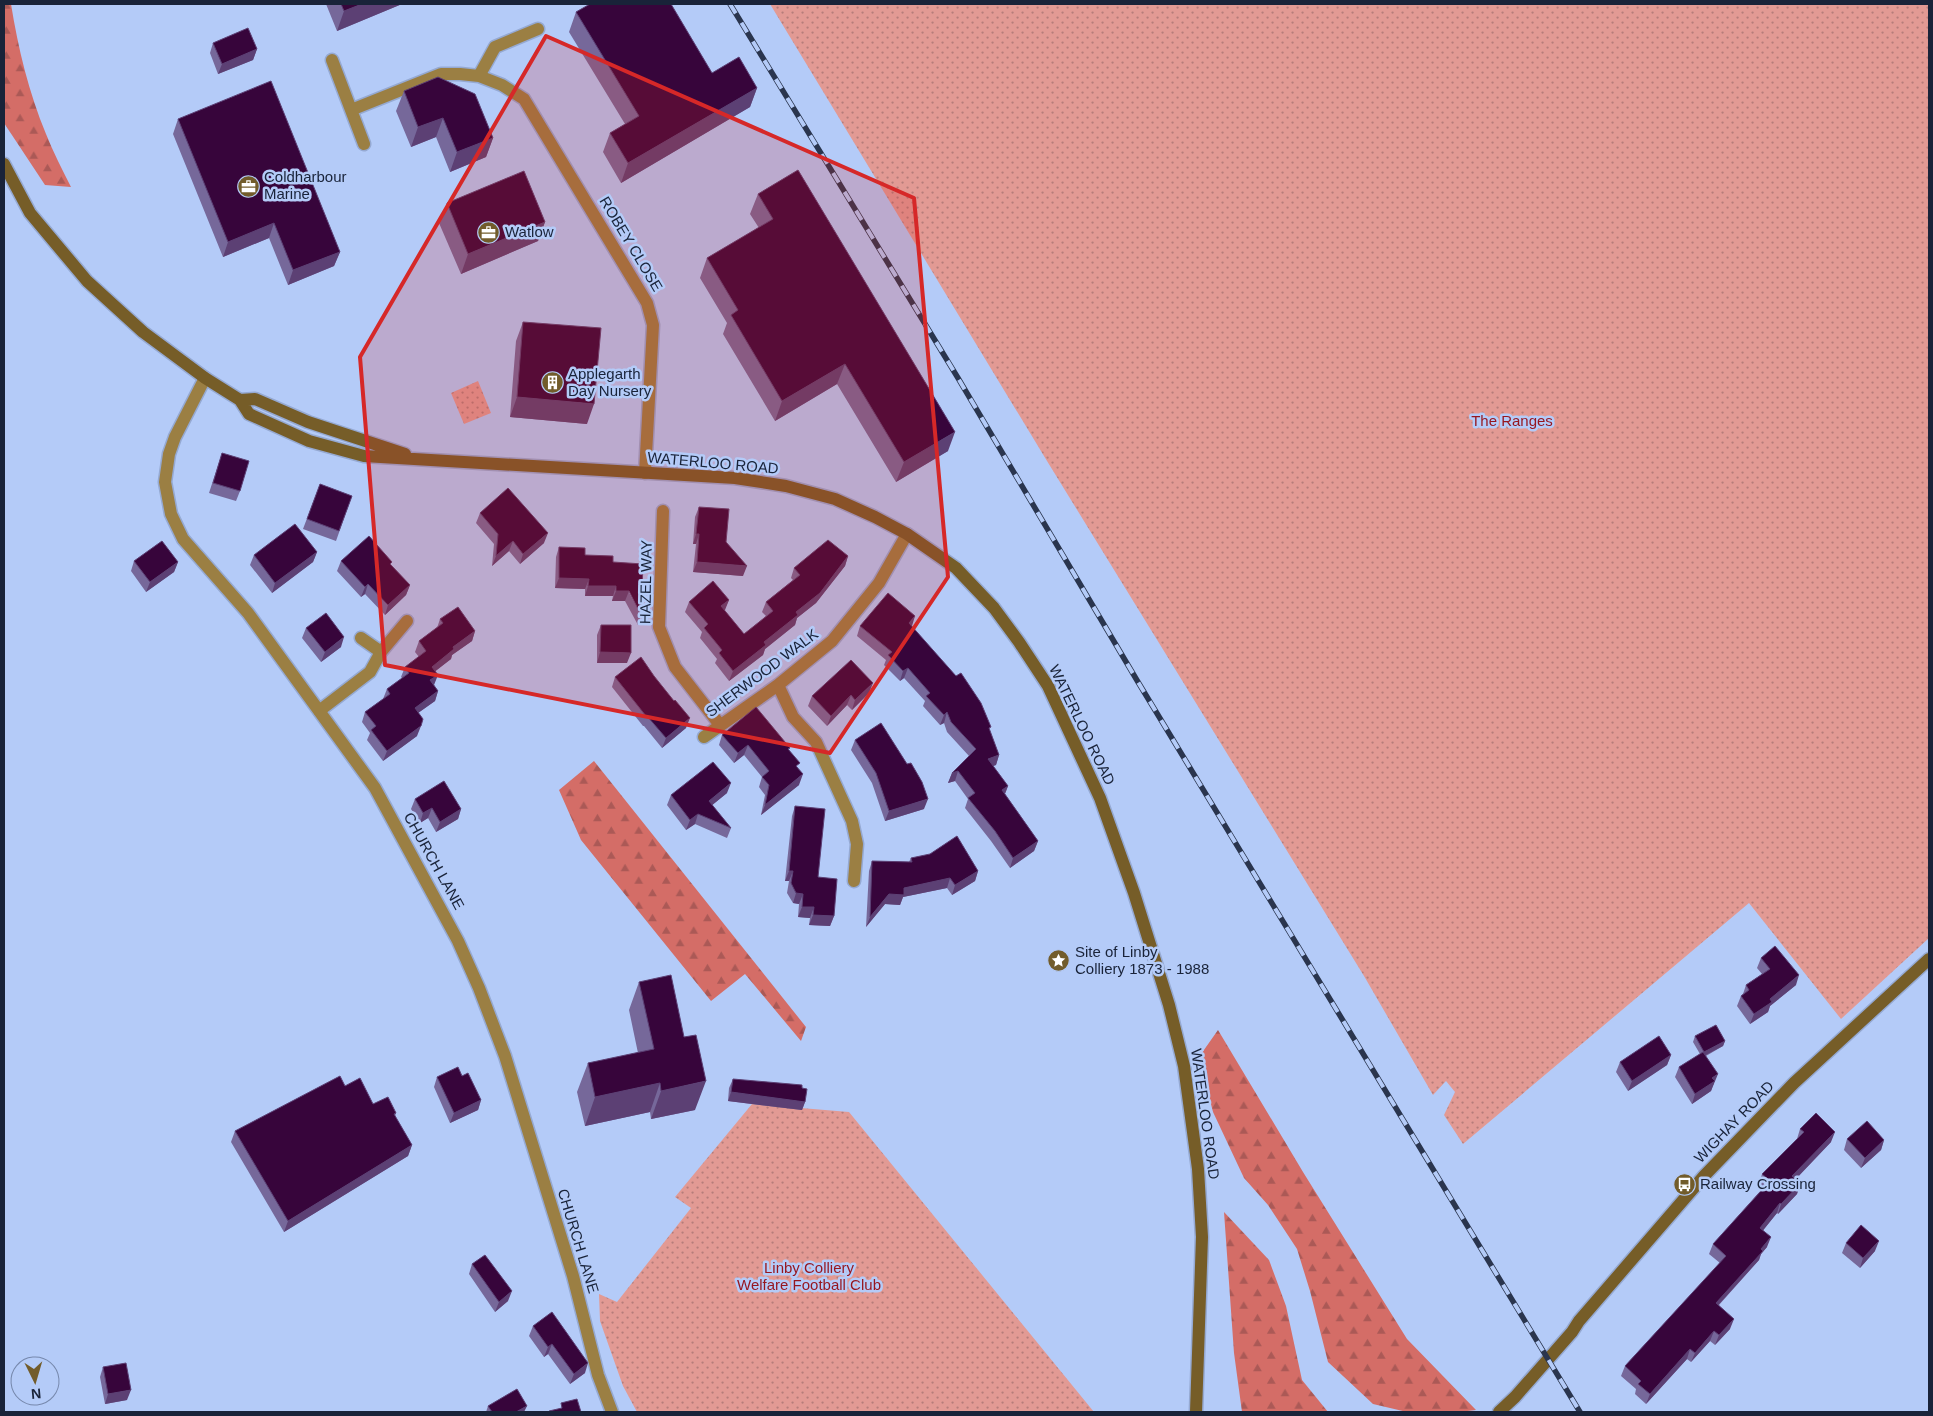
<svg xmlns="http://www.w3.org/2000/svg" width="1933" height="1416" font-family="Helvetica,sans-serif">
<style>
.forest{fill:url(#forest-firs)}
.park{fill:url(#park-dots)}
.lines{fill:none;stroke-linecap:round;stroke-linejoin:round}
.street-casing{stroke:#95a9d2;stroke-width:15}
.secondary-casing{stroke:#95a9d2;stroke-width:15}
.street{stroke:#9b7f43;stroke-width:12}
.secondary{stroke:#765d28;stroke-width:12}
.rail-casing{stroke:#2a354e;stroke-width:5.5}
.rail{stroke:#b4cbf8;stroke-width:4;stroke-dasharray:11;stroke-linecap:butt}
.wall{fill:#76689a}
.shaded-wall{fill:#5c4074}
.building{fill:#37053b;stroke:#5c4074}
.marked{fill:#d62828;fill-opacity:0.2;stroke:#d62828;stroke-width:4;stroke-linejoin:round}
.labels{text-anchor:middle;stroke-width:5;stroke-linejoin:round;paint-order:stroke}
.poi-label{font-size:15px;fill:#192339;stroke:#b4cbf8;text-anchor:start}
.street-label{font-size:15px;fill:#192339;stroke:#b4cbf8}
.park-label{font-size:15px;fill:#96161f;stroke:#b4cbf8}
</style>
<defs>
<pattern id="forest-firs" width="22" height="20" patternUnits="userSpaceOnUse" patternTransform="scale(1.25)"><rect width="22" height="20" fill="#d46d67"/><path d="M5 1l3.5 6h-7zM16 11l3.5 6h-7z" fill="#ab5956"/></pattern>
<pattern id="park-dots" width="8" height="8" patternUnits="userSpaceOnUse" patternTransform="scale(1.25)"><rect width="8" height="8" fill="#e29a94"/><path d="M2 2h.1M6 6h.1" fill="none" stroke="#b67d7a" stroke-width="1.8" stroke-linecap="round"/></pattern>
</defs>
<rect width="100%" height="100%" fill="#b4cbf8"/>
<!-- forest -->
<path class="forest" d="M4,4H11C18,48 29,93 46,134C53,152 62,169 71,187L45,185L4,123Z
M594,761L806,1027L801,1041L745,974L711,1001L581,840L559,790Z
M1218,1030L1303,1172L1407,1339L1476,1410L1459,1412H1407L1373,1404L1328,1362L1310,1291L1297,1249L1268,1205L1244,1178L1213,1112L1199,1057Z
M1224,1212L1269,1260L1286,1306L1302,1380L1328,1412H1242L1234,1353Z"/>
<!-- park -->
<path class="park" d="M770,4H1929V938L1841,1019L1749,903L1463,1144L1444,1115L1455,1092L1446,1081L1433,1095L1364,976L1047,461Z
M478,381L491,413L464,424L451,393Z
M752,1104L849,1112L1094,1412H637L623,1386L600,1321L599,1294L617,1302L691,1208L675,1197Z"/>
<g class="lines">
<defs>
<path id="street" d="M332,60L364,144
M479,76L495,47L538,29
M351,110L441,74H460L479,76L502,85L524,99L647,303L653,325L645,473
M205,378L175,437L169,454L165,482L171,514L183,539L248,613L375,788L458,941L479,988L505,1056L573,1276L598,1375L612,1412
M663,511L659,627L675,667L720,725
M361,638L381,652
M778,685L793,717L816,742L852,821L857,844L854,881
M319,711L370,672L381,652L407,621
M704,737L778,685L832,641L879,583L907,534"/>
<path id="secondary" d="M4,164L30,213L87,281L143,332L205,378L240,400L249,414L309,441L364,456L735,478L786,486L835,499L875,517L907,534L956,568L994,608L1019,642L1048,686L1100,798L1134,893L1169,1005L1184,1066L1198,1169L1202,1237L1196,1412
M240,400L255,399L308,422L405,454
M1499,1412L1515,1397L1572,1332L1579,1321L1704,1176L1794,1083L1929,959"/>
</defs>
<!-- street casing -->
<use href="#street" class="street-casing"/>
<!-- secondary casing -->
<use href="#secondary" class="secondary-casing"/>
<!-- street -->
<use href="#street" class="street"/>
<!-- secondary -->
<use href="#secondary" class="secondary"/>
<defs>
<path id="rail" d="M730,4L958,378L1138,682L1580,1412"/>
</defs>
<!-- rail casing -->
<use href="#rail" class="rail-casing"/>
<!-- rail -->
<use href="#rail" class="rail"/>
</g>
<!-- wall -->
<path class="wall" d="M326,4H402L337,31Z
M576,12L712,73L757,88L750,107L621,183L603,152L610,133L625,124L569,32Z
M213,43L257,49L253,60L218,74L210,53Z
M404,91L493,138L486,157L450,172L436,137L411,147L396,111Z
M178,119L340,252L334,266L288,285L269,238L223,257L173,134Z
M758,194L948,451L896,482L837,384L775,421L723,334L727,323L700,278L707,258L759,228L750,214Z
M447,203L545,222L538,241L461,274L439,223Z
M523,322L587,424L510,417L516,341Z
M222,453L240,491L236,501L209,493Z
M320,484L352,496L336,541L303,529Z
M699,507L743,576L693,572L696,544H693L695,517Z
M480,513L544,543L520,564L509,551L492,566L494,544L476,523Z
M559,547L585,555L613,562L641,615L638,625L625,601H612L613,596H585V589L555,588L556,557Z
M317,552L313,562L272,593L250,565L254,555Z
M848,556L845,566L816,603L797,618L795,625L765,649L763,655L729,681L715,663L717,659L700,638L702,632L685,612L689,602L729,600L724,610L744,634L766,616L762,612L766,602L793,580L791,578L794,568Z
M134,561L178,562L174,572L146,592L131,571Z
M341,561L391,565L410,585L406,595L385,615L365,594L361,597L337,571Z
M440,619L475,631L472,641L452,655L451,659L435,671L434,685L438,691L435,701L418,713L417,736L383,761L367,740L370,733L362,722L365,712L383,699L387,689L402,678L401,677L405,667L419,657L415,652L419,641L437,628Z
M601,625L627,663H597V635Z
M860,626H912H911L990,731L999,755L996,765L993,766L1008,786L1005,794L1038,841L1034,851L1010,868L991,841L965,808L968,799L955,781L948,783L952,773L969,756L947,732L944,723L940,725L923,706L925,701L904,678L900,681L884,665L886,660L857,636Z
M306,628L341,647L321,662L302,638Z
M615,677L686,728L662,748L644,726H643L612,687Z
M869,693L852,710L847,705L827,726L808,706L812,696Z
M722,735L789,750L798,769L799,785L761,815L765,795L759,787L762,777L744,755L734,763L719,745Z
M855,740L924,809L885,821L872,783L851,750Z
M727,793L712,805L731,828L727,838L695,824L686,830L667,805L671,795Z
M415,799L461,809L458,819L436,832L428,818L420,823L411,809Z
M795,806L818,877L834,916L830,926L809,925L810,918L798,917L799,904L793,903L787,893L789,881H785L792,816Z
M911,858L978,871L975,881L952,895L947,888L903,897L900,905L885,904L866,927L869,871L872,861L909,862Z
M1761,958L1796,985L1770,1006L1768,1012L1750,1024L1737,1006L1741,996L1743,994L1746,985L1762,974L1757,968Z
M639,982L695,1110L651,1119L650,1112L585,1126L577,1092L588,1063L638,1053L629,1010Z
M1695,1036L1725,1041L1723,1046L1706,1056L1714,1084L1713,1085L1711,1091L1692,1104L1675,1077L1679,1067L1700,1054L1693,1042Z
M1671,1055L1667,1065L1628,1091L1616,1072L1620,1062Z
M462,1076L481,1100L478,1110L450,1123L434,1087L437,1077Z
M733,1079L802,1088L805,1102L802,1110L728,1101L729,1088Z
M345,1086L373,1104L396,1113L395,1116L412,1145L408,1156L284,1232L231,1142L235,1131Z
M1800,1129L1831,1142L1796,1179L1800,1184L1797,1194L1778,1214L1777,1213L1763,1230L1767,1247L1761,1254L1759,1260L1719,1305L1730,1329L1715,1345L1710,1341L1691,1362L1687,1359L1646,1404L1635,1394L1636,1389L1621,1376L1625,1366L1720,1263L1709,1254L1713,1244L1763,1188L1759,1184L1762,1174L1797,1139Z
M1847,1139L1884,1140L1881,1150L1861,1168L1844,1150Z
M1846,1243L1875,1251L1860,1268L1842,1253Z
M472,1264L508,1301L495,1312L469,1274Z
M533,1326L585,1373L570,1384L548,1354L544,1357L529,1336Z
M103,1367L127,1400L105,1404L100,1377Z
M488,1406L524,1412H486Z"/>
<!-- shaded-wall -->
<path class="shaded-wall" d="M362,4H402L337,31L344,11Z
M257,49L253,60L218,74L222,64Z
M757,88L750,107L621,183L628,163Z
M443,118L436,137L411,147L418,127Z
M493,138L486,157L450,172L457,152Z
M545,222L538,241L461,274L468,254Z
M274,223L269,238L223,257L228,242Z
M340,252L334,266L288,285L293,270Z
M845,364L837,384L775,421L782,401Z
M517,397L594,404L587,424L510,417Z
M955,432L948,451L896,482L904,462Z
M548,533L544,543L520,564L523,554Z
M696,534H699L696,544H693Z
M513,541L509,551L492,566L496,556Z
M317,552L313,562L272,593L275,583Z
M848,556L845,566L816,603L797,618L795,625L765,649L763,655L729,681L733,671L796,612Z
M178,562L174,572L146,592L150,582Z
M697,562L747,566L743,576L693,572Z
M559,578L589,579L585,589L555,588Z
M368,584L365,594L361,597L365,587Z
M410,585L406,595L385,615L388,605Z
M588,586H616L613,596H585Z
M616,591H629L625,601H612Z
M729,600L725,610L718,616L721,606Z
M915,616L912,626L905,633L909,623Z
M475,631L472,641L452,655L451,659L428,677L432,667L453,647Z
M344,637L341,647L321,662L325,652Z
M600,652L631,653L627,663H597Z
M908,668L904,678L900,681L903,671Z
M438,675L434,685L430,680Z
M873,683L869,693L852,710L855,700Z
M438,691L435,701L411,718L415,708Z
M851,695L847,705L827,726L831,716Z
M947,712L944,723L940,725L944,715Z
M690,718L686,728L662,748L666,738Z
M421,726L417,736L383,761L387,751Z
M748,745L744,755L734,763L738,753Z
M999,755L996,765L984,769L988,759Z
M958,771L955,781L948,783L952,773Z
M803,774L799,785L761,815L765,805Z
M731,783L727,793L705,811L709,801Z
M1008,786L1004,796L1002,790Z
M928,799L924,809L885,821L889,811Z
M432,808L428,818L420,823L423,813Z
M461,809L458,819L436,832L440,822Z
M698,814L695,824L686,830L690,820Z
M1038,841L1034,851L1010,868L1013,858Z
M789,871H793L789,881H785Z
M978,871L975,881L952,895L955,885Z
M950,878L947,888L903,897L900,905L885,904L866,927L870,917L889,894L904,888Z
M796,893L803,894L799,904L793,903Z
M802,907H814L810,918L798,917Z
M813,915L834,916L830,926L809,925Z
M1799,975L1796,985L1770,1006L1768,1012L1750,1024L1754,1014L1770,999Z
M1725,1041L1723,1046L1702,1057L1704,1052Z
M1671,1055L1667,1065L1628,1091L1632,1081Z
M1718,1074L1711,1091L1692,1104L1695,1094L1712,1078Z
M706,1081L695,1110L651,1119L661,1091Z
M660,1083L650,1112L585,1126L595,1097Z
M731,1092L805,1102L802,1110L728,1101Z
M481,1100L478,1110L450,1123L454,1113Z
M1835,1132L1831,1142L1789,1186L1792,1176Z
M1884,1140L1881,1150L1861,1168L1865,1158Z
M412,1145L408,1156L284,1232L288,1221Z
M1800,1184L1797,1194L1778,1214L1781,1204Z
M1780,1203L1777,1213L1757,1238L1760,1228Z
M1771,1237L1767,1247L1761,1254L1759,1260L1712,1312L1716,1303Z
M1879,1241L1875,1251L1860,1268L1863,1258Z
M512,1291L508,1301L495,1312L499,1302Z
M1734,1319L1730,1329L1715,1345L1719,1335Z
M1714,1331L1710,1341L1691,1362L1695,1353Z
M552,1344L548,1354L544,1357L548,1347Z
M1690,1349L1687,1359L1646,1404L1650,1394Z
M588,1363L585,1373L570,1384L574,1374Z
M131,1390L127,1400L105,1404L108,1394Z
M527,1406L524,1412H516Z"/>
<!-- building -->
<path class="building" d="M341,4H362L344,11Z
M590,4H671L712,73L739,57L757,88L628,163L610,133L639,116L576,12Z
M248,28L257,49L222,64L213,43Z
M438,77L475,94L493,138L457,152L443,118L418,127L404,91Z
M271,81L340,252L293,270L274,223L228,242L178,119Z
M798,170L955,432L904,462L845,364L782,401L731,315L738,310L707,258L773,219L758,194Z
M524,171L545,222L468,254L447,203Z
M523,322L601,328L594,404L517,397Z
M222,453L249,461L240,491L213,483Z
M320,484L352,496L339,531L307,519Z
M508,488L548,533L523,554L513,541L496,556L498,534L480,513Z
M699,507L729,509L726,542L747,566L697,562L699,534H696Z
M295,524L317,552L275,583L254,555Z
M369,536L392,562L390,564L410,585L388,605L368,584L365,587L341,561Z
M828,540L848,556L820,593L796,612L798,615L764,642L766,645L733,671L719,653L722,650L704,628L708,624L689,602L713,581L729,600L721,606L744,634L773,611L766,602L800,575L794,568Z
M162,541L178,562L150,582L134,561Z
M559,547L585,548V555L613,556V562L643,564L641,615L629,591H616V586H588L589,579L559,578Z
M888,593L915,616L909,623L956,676L961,673L981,703L991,727L989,728L999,755L988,759L1008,786L1002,790L1038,841L1013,858L995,831L968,798L975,793L958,771L952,773L976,749L951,722L947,712L944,715L926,696L930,693L908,668L903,671L888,655L892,652L860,626Z
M458,607L475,631L453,647L454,649L432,667L438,675L430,680L438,691L415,708L423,719L421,726L387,751L371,730L376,726L365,712L390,694L387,689L409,673L405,667L426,651L419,641L443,623L440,619Z
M326,613L344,637L325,652L306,628Z
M601,625H631V653L600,652Z
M641,657L654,676L674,701L675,700L690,718L666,738L647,716H646L615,677Z
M851,660L873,683L855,700L851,695L831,716L812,696Z
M756,707L790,748L788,749L800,763L796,766L803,774L765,805L769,785L762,777L769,771L748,745L738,753L722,735Z
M881,723L907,764L911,763L922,782L928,799L889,811L876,773L855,740Z
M713,762L731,783L709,801L731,828L698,814L690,820L671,795Z
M444,781L461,809L440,822L432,808L423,813L415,799Z
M795,806L825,809L818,877L837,879L834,916L813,915L814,907H802L803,894L796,893L791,883L793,871H789Z
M957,836L978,871L955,885L950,878L904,888V895L889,894L870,917L872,861L912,862L911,858L930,854Z
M1775,946L1799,975L1770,999L1772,1002L1754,1014L1741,996L1749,990L1746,985L1770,969L1761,958Z
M671,975L684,1037L696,1035L706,1081L661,1091L660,1083L595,1097L588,1063L654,1049L639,982Z
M1716,1025L1725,1041L1704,1052L1695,1036Z
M1659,1036L1671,1055L1632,1081L1620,1062Z
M1703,1052L1718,1074L1712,1078L1715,1081L1695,1094L1679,1067Z
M458,1067L462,1076L468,1073L481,1100L454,1113L437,1077Z
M340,1076L345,1086L360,1078L373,1104L388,1097L396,1113L394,1114L412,1145L288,1221L235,1131Z
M733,1079L802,1085V1088L807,1089L805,1102L731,1092Z
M1816,1113L1835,1132L1792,1176L1800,1184L1781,1204L1780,1203L1760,1228L1771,1237L1761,1249L1763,1251L1716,1303L1734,1319L1719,1335L1714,1331L1695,1353L1690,1349L1650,1394L1638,1384L1641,1381L1625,1366L1726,1256L1713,1244L1770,1181L1762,1174L1804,1132L1800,1129Z
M1867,1121L1884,1140L1865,1158L1847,1139Z
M1861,1225L1879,1241L1863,1258L1846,1243Z
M485,1255L512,1291L499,1302L472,1264Z
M552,1312L588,1363L574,1374L552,1344L548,1347L533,1326Z
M126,1363L131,1390L108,1394L103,1367Z
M517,1389L527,1406L516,1412H492L488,1406Z
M577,1399L581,1412H549V1411L562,1408L561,1403Z"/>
<!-- marked area -->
<path class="marked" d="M546,36L914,198L948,577L830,753L385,665L360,357Z"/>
<!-- icons -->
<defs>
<symbol id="office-disc" viewBox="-11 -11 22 22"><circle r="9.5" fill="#725c2b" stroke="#b4cbf8"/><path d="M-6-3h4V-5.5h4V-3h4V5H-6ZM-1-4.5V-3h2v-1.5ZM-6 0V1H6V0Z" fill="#fff"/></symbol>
<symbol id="building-disc" viewBox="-11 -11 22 22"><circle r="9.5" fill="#725c2b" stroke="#b4cbf8"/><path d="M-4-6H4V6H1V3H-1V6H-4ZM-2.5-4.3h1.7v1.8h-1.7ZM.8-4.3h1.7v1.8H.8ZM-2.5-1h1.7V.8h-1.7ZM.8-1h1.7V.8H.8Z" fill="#fff"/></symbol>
<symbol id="sight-disc" viewBox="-11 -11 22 22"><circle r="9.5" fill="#725c2b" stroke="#b4cbf8"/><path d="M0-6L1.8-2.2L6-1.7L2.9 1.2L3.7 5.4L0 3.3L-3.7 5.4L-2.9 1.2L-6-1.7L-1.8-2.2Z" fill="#fff"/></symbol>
<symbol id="bus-disc" viewBox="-11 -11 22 22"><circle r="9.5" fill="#725c2b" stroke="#b4cbf8"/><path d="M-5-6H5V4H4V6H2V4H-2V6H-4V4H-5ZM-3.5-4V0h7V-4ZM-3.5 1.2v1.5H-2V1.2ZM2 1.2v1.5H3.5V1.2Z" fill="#fff"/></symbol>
</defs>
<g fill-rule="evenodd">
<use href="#office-disc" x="236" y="174" width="25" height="25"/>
<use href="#office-disc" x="476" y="220" width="25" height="25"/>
<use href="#building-disc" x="540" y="370" width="25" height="25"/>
<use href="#sight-disc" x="1046" y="948" width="25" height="25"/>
<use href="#bus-disc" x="1672" y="1172" width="25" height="25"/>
</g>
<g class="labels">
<!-- poi labels -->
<g class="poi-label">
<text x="264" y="182">Coldharbour<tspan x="264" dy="17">Marine</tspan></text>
<text x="505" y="237">Watlow</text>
<text x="568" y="379">Applegarth<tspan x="568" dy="17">Day Nursery</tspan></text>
<text x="1075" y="957">Site of Linby<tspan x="1075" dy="17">Colliery 1873 - 1988</tspan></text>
<text x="1700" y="1189">Railway Crossing</text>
</g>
<!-- street labels -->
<g class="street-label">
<text transform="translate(631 244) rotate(59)" y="5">ROBEY CLOSE</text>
<text transform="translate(713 463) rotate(5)" y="5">WATERLOO ROAD</text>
<text transform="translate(646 582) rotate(-89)" y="5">HAZEL WAY</text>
<text transform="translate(762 673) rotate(-37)" y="5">SHERWOOD WALK</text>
<text transform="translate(1082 725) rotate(64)" y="5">WATERLOO ROAD</text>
<text transform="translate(434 861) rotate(61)" y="5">CHURCH LANE</text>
<text transform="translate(1205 1114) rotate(82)" y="5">WATERLOO ROAD</text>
<text transform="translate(1734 1122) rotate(-46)" y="5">WIGHAY ROAD</text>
<text transform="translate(578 1241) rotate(73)" y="5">CHURCH LANE</text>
</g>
<!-- park labels -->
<g class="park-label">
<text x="1512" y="426">The Ranges</text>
<text x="809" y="1273">Linby Colliery<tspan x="809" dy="17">Welfare Football Club</tspan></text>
</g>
</g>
<!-- border -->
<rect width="1933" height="1416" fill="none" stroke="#192339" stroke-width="10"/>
<!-- north arrow -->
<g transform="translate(35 1381) rotate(175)"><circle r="24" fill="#b4cbf8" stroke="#7688ac"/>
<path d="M0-4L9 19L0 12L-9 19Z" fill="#725c2b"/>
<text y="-8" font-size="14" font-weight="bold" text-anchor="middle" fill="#192339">N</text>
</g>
</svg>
